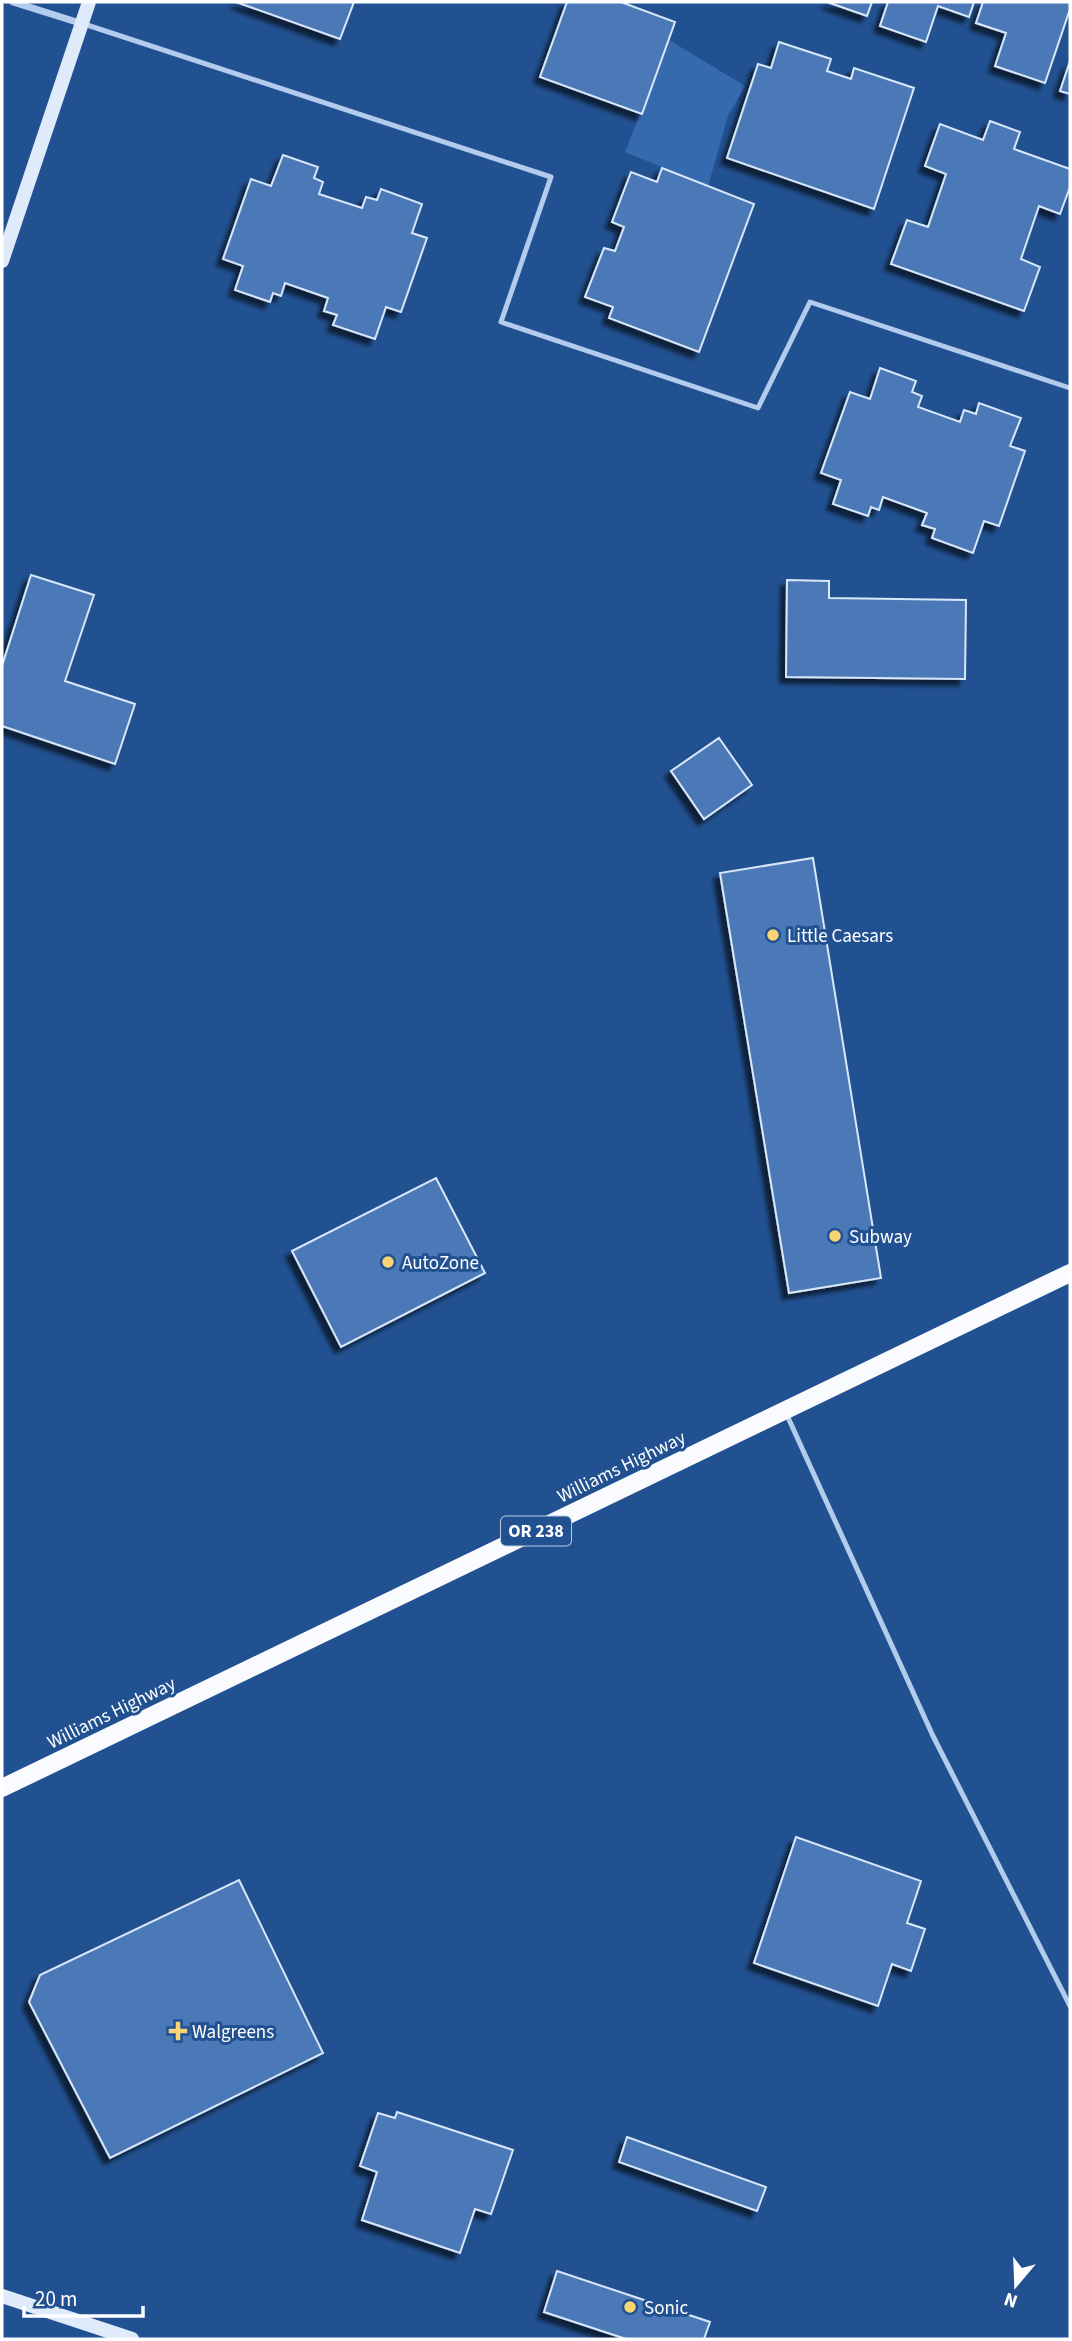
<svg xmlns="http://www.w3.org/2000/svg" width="1072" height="2341" font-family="'Source Sans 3',sans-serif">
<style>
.green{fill:#366aae}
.building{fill:#4b79b8;stroke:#d8e7f9;stroke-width:2;filter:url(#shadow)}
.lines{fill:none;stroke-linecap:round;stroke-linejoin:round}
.lane{stroke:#b3cced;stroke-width:5}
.street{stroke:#b3cced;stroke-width:7}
.secondary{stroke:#dfeafa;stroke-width:14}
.primary{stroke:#f9fbff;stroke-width:18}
.poi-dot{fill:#f9d475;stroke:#225191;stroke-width:2.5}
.labels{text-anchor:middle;stroke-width:6;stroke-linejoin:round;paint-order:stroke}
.shield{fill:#225191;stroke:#bdcbde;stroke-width:2}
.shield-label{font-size:18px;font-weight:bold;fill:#fff}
.poi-label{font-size:19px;fill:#fff;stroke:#225191;text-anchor:start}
.street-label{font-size:19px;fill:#fff;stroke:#225191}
</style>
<defs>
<filter id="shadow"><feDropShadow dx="-6" dy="6" stdDeviation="2" flood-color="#0009"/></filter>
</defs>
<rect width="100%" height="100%" fill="#225191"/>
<!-- green -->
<path class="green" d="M669,40L745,86L728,116L708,186L625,152Z"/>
<!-- building -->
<path class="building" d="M236,2H354L340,39Z
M567,2H621L675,22L642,114L540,77Z
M827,2H872L867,16Z
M888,2H974L969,17L938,6L926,42L880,26Z
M983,2H1070V9L1045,83L995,66L1006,33L976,23Z
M779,42L831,59L827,71L851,79L854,68L914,88L874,209L727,158L758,64L771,68Z
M1070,61V94L1060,91Z
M990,121L1020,132L1014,149L1070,169V187L1060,214L1039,206L1021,259L1040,267L1024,311L891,264L907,220L928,227L946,174L925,166L940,124L983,140Z
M283,155L318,167L314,178L323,182L319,194L362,208L366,197L377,200L381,189L422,204L412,233L427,238L401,312L386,307L375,339L333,325L337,315L324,311L328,298L285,283L281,296L273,293L270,302L235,290L243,266L223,259L251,179L271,186Z
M662,168L754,204L699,352L609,318L613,307L585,297L604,248L615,251L624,227L612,222L631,172L657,182Z
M880,368L916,381L912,392L922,396L918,407L960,422L964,410L976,414L979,403L1021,418L1010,446L1025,451L999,526L984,521L973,553L932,538L935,529L922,525L927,513L883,497L879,510L871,507L868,516L833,504L841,480L821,473L850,392L870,399Z
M31,575L94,595L65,681L135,704L115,764L2,726V666Z
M787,580L829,581V598L966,600L965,679L786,677Z
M719,738L752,785L704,819L671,771Z
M813,858L881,1278L789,1293L720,873Z
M436,1178L485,1273L341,1347L292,1251Z
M796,1837L921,1881L907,1923L925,1929L911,1971L892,1964L878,2006L754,1963Z
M239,1880L323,2053L110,2158L29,2002L40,1975Z
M397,2112L513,2150L491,2214L475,2209L460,2253L362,2220L377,2172L360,2166L378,2113L395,2118Z
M627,2137L766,2187L757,2211L619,2162Z
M557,2271L710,2322L704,2339H626L544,2312Z"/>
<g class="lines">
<!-- lane -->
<path class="lane" d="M84,24L551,177L501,322L758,408L810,302L1070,388
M786,1413L933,1736L1070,2006"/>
<!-- street -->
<path class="street" d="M13,2L83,24"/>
<!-- secondary -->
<path class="secondary" d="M2,261L89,2
M2,2296L132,2339"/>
<!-- primary -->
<path class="primary" d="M2,1788L1070,1273"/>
</g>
<!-- markers -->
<g class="poi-dot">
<circle cx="773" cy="935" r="7"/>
<circle cx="835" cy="1236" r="7"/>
<circle cx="388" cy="1262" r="7"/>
<path d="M174.5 2020.5h7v7h7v7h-7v7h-7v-7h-7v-7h7z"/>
<circle cx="630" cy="2307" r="7"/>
</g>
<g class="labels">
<!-- shield labels -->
<rect class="shield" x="501" y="1516.5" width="70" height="29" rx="5"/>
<g class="shield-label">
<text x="536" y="1537">OR 238</text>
</g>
<!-- poi labels -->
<g class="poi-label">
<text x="787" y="942">Little Caesars</text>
<text x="849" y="1243">Subway</text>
<text x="402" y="1269">AutoZone</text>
<text x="192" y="2038">Walgreens</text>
<text x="644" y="2314">Sonic</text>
</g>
<!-- street labels -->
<g class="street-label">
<text transform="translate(621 1466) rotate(-26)" y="7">Williams Highway</text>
<text transform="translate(111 1712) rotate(-26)" y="7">Williams Highway</text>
</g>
</g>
<!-- border -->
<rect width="1072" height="2341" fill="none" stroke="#ffffff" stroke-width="7"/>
<!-- north arrow -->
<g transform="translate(1016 2285) rotate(199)" stroke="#225191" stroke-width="5" paint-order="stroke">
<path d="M0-5L12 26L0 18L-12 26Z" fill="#ffffff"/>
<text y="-10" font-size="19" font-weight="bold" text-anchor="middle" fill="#ffffff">N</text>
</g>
<!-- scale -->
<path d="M24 2306v10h119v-10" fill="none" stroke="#ffffff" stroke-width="3.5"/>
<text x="35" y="2306" font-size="21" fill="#ffffff" stroke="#225191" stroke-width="5" paint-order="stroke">20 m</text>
</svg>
